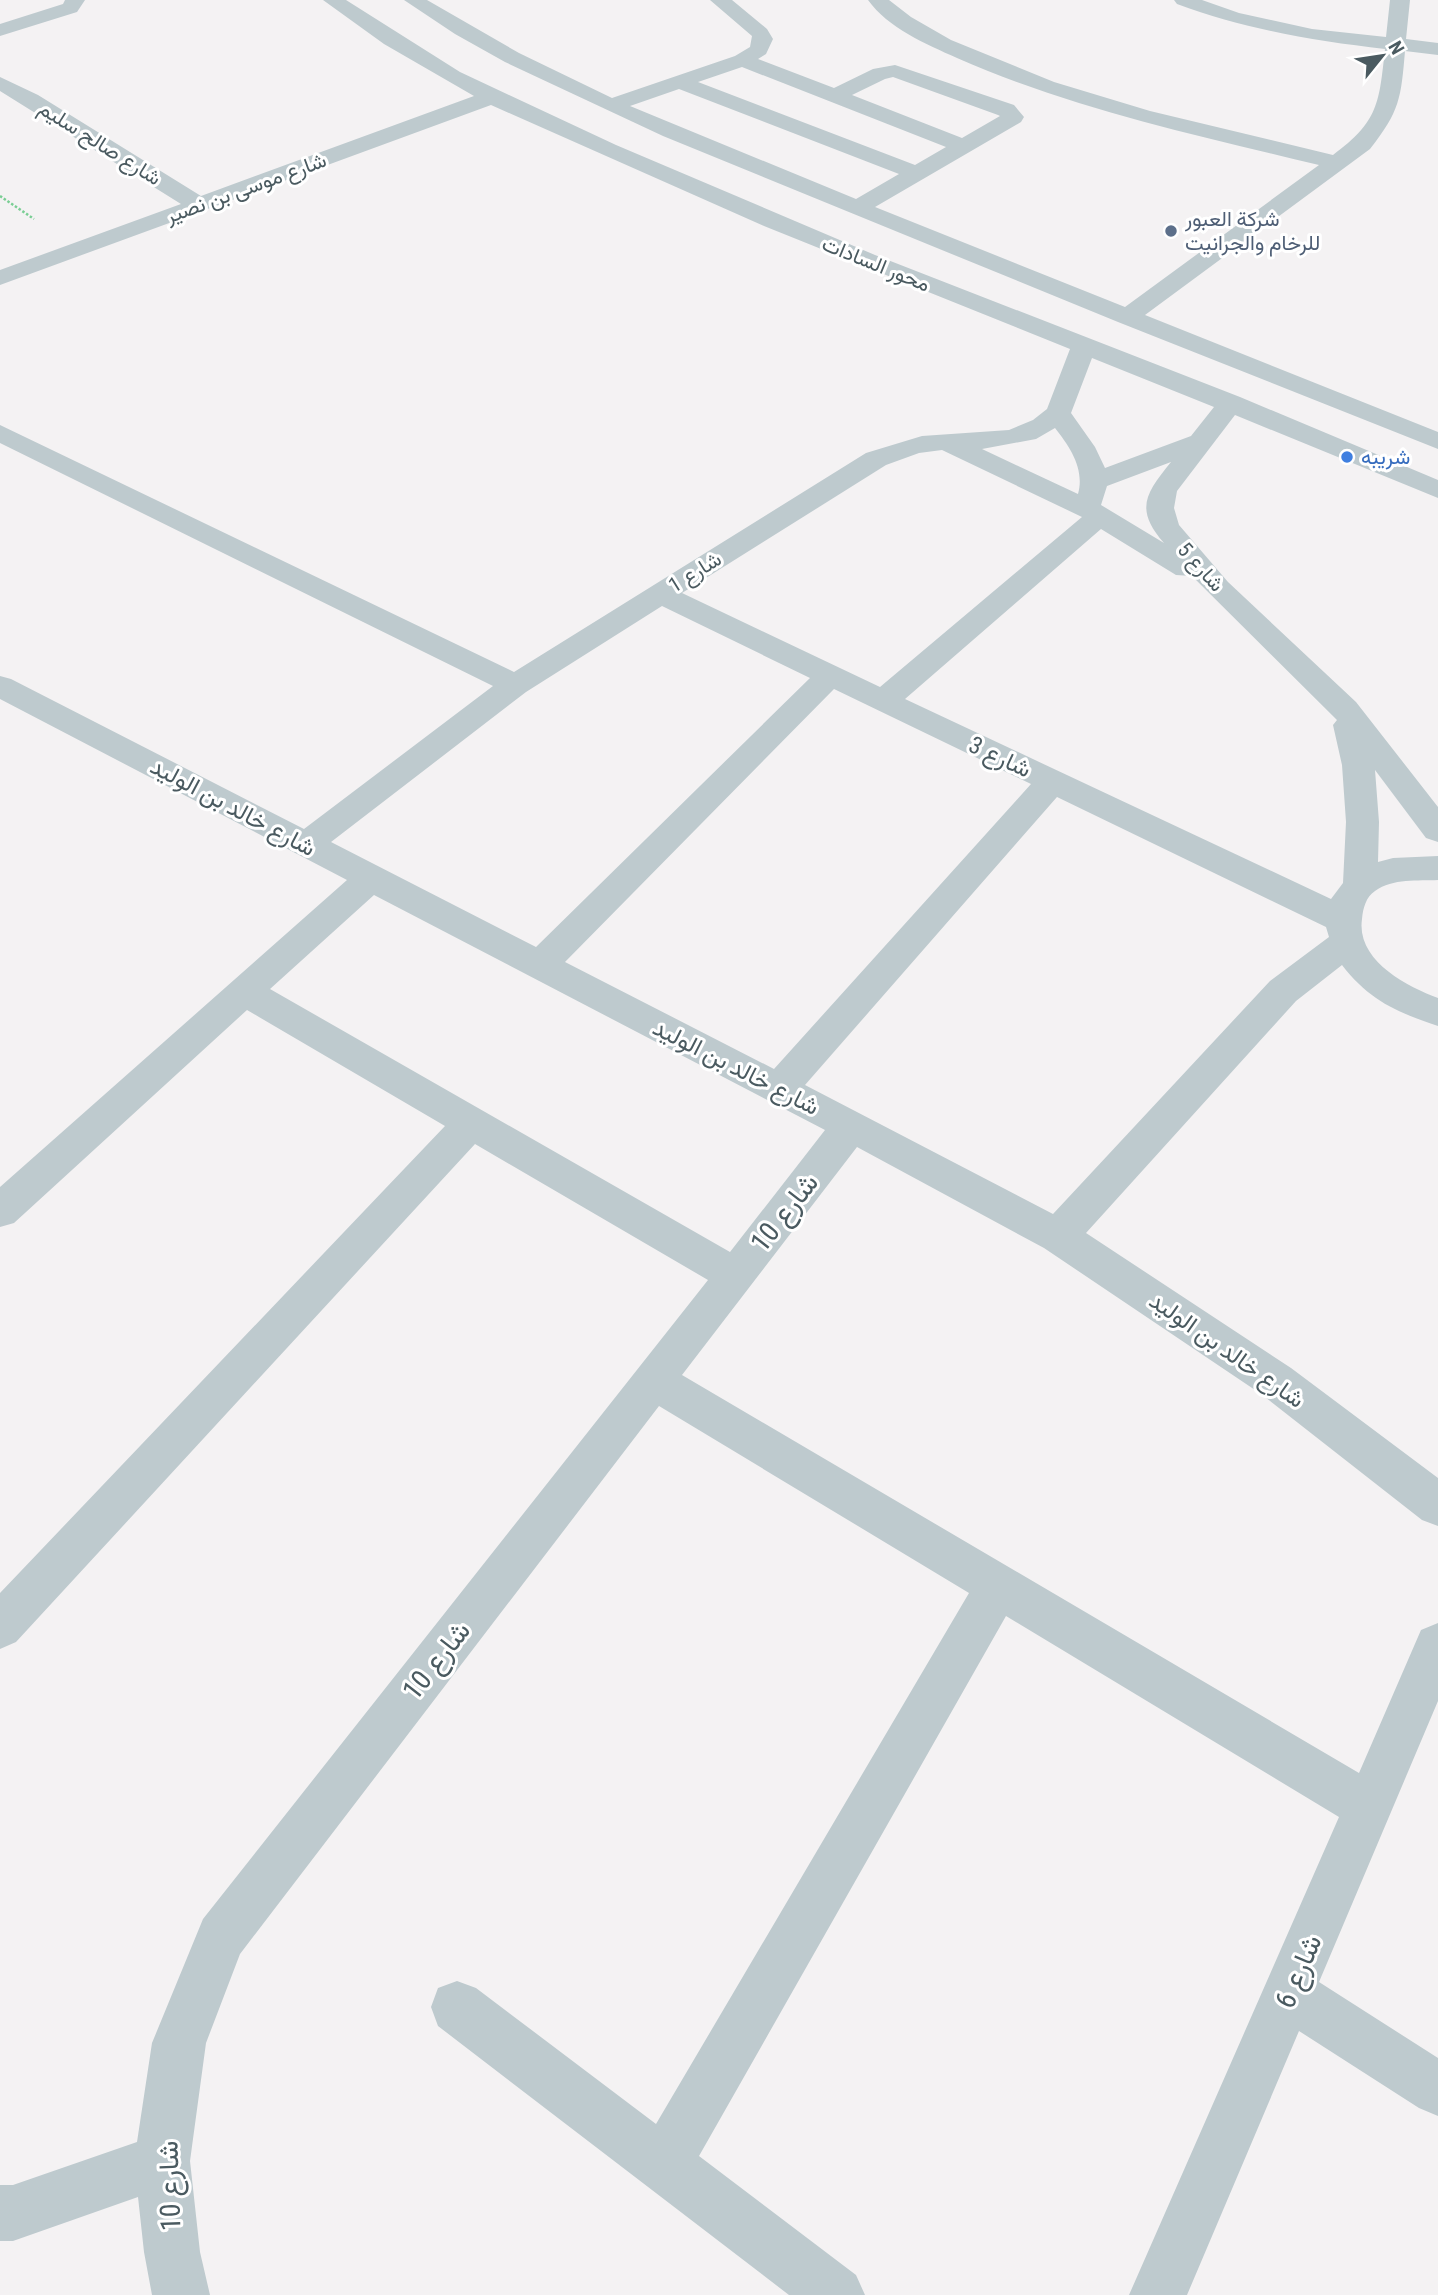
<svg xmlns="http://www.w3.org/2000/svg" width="1438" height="2295" font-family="'Roboto Condensed',Vazirmatn,sans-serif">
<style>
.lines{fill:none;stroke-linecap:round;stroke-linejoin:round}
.path{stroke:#7ace94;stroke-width:2.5;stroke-dasharray:2.5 2;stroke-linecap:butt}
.minor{fill:#becace;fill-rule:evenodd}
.service-dot{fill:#5c6f8a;stroke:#fff;stroke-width:2.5}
.shop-dot{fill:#3f7fe0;stroke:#fff;stroke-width:2.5}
.labels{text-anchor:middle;stroke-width:6;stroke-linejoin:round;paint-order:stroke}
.far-street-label{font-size:21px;fill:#4a5a60;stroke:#fff}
.far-service-label{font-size:21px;fill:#4e5e75;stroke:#fff;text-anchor:start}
.far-shop-label{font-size:21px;fill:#366cbe;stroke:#fff;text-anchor:start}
.street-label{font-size:24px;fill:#4a5a60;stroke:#fff}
.near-street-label{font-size:28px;fill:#4a5a60;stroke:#fff}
</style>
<rect width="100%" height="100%" fill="#f4f2f3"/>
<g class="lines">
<!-- path -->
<path class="path" d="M0,196L34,219"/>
<!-- minor -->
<path class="minor" d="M65,0H85L77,12L0,36V24L63,4Z
M323,0H346L460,72L616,145L875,255L1240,397L1438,480V498L1235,415L1177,491L1174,508L1179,525L1228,582L1356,702L1438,807V842L1426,838L1375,770L1379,822L1378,862L1393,858L1438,856V880C1418,881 1393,878 1375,891C1366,897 1363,908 1362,919C1356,960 1406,986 1438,998V1026C1396,1012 1369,1000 1342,965L1296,1001L1086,1233L1291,1368L1438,1478V1526L1422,1520L1261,1394L1044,1248L857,1147L682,1375L1359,1773L1421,1630L1438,1623V1701L1319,1982L1438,2058V2116L1419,2108L1299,2031L1187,2295H1129L1339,1817L1006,1616L699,2156L856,2275L865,2295H789L438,2026L431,2007L438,1988L457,1981L476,1988L656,2124L969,1593L659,1406L240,1954L206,2043L190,2161L200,2252L210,2295H152L144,2252L138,2197L13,2241H0V2185H13L137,2142L152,2043L203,1919L708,1280L475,1144L16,1642L0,1649V1593L445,1126L247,1010L14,1223L0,1227V1187L347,880L0,699V676L11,679L304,829L493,686L0,443V425L514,672L866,453L922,436L1009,430L1033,420L1047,409L1070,349L764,226L491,105L0,285V270L181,204L0,91V77L38,95L201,196L474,96L384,44ZM1092,358L1214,407L1191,436L1105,468L1095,447L1071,413ZM1055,428C1070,447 1085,469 1078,494L982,449L1036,439ZM942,450L1082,517L880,687L682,593L886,465L919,453ZM1171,462C1146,493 1134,509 1164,543L1101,505L1107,486ZM1101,529L1176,575L1192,576L1337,720L1333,725L1342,765L1346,822L1343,883L1331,899L905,699ZM662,606L810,678L536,947L331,842L526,692ZM834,689L1031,784L774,1069L565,962ZM1057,797L1326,927L1329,937L1270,981L1053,1214L805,1085ZM374,895L825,1130L730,1252L270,989Z
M404,0H427L519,53L612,98L735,56L750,47L752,36L710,0H732L767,29L773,39L766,54L758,59L834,88L873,69L895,65L1014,105L1024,117L1021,122L875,207L1125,307L1319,165C1196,135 1073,109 957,58C926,44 888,28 868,0H889L911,17L951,40L1054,82L1150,111L1333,155C1379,121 1379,103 1385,49C1313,41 1245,29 1177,4L1174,0H1202L1239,13L1312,29L1386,37L1390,0H1410L1406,39L1438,43V55L1405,51C1401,98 1400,111 1370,149L1145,315L1438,432V449L1118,322L663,136L505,62L455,34ZM742,67L946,147L915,165L698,82ZM893,77L998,115L1000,116L962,138L852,95L885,79ZM679,89L899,174L856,199L630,106Z"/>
</g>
<!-- markers -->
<circle class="service-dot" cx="1171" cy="231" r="7"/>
<circle class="shop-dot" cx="1347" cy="457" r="7"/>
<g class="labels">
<!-- far-street labels -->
<g class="far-street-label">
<text transform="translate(100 143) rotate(32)" y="7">شارع صالح سليم</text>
<text transform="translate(246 188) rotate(-20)" y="7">شارع موسى بن نصير</text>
<text transform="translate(876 264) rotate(22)" y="7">محور السادات</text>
<text transform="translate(1201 567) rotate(48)" y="7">شارع 5</text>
<text transform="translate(695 572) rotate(-32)" y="7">شارع 1</text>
</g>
<!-- far-service labels -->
<g class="far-service-label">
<text x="1185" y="226">شركة العبور<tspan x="1185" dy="24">للرخام والجرانيت</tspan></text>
</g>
<!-- far-shop labels -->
<g class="far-shop-label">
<text x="1361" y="464">شريبه</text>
</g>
<!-- street labels -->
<g class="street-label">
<text transform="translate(1000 757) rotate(25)" y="8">شارع 3</text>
<text transform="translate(233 807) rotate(28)" y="8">شارع خالد بن الوليد</text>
<text transform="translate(736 1067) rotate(27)" y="8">شارع خالد بن الوليد</text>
<text transform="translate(1227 1350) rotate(35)" y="8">شارع خالد بن الوليد</text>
</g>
<!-- near-street labels -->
<g class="near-street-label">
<text transform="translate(784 1212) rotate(-52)" y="10">شارع 10</text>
<text transform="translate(436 1660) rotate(-52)" y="10">شارع 10</text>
<text transform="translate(1298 1971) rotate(-67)" y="10">شارع 6</text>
<text transform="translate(169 2186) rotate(-92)" y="10">شارع 10</text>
</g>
</g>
<!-- north arrow -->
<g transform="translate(1382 56) rotate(60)" stroke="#ffffff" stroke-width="5" paint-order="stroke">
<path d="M0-5L12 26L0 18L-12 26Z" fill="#4a5a60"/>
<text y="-10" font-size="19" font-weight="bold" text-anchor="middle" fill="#4a5a60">N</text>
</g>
</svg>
